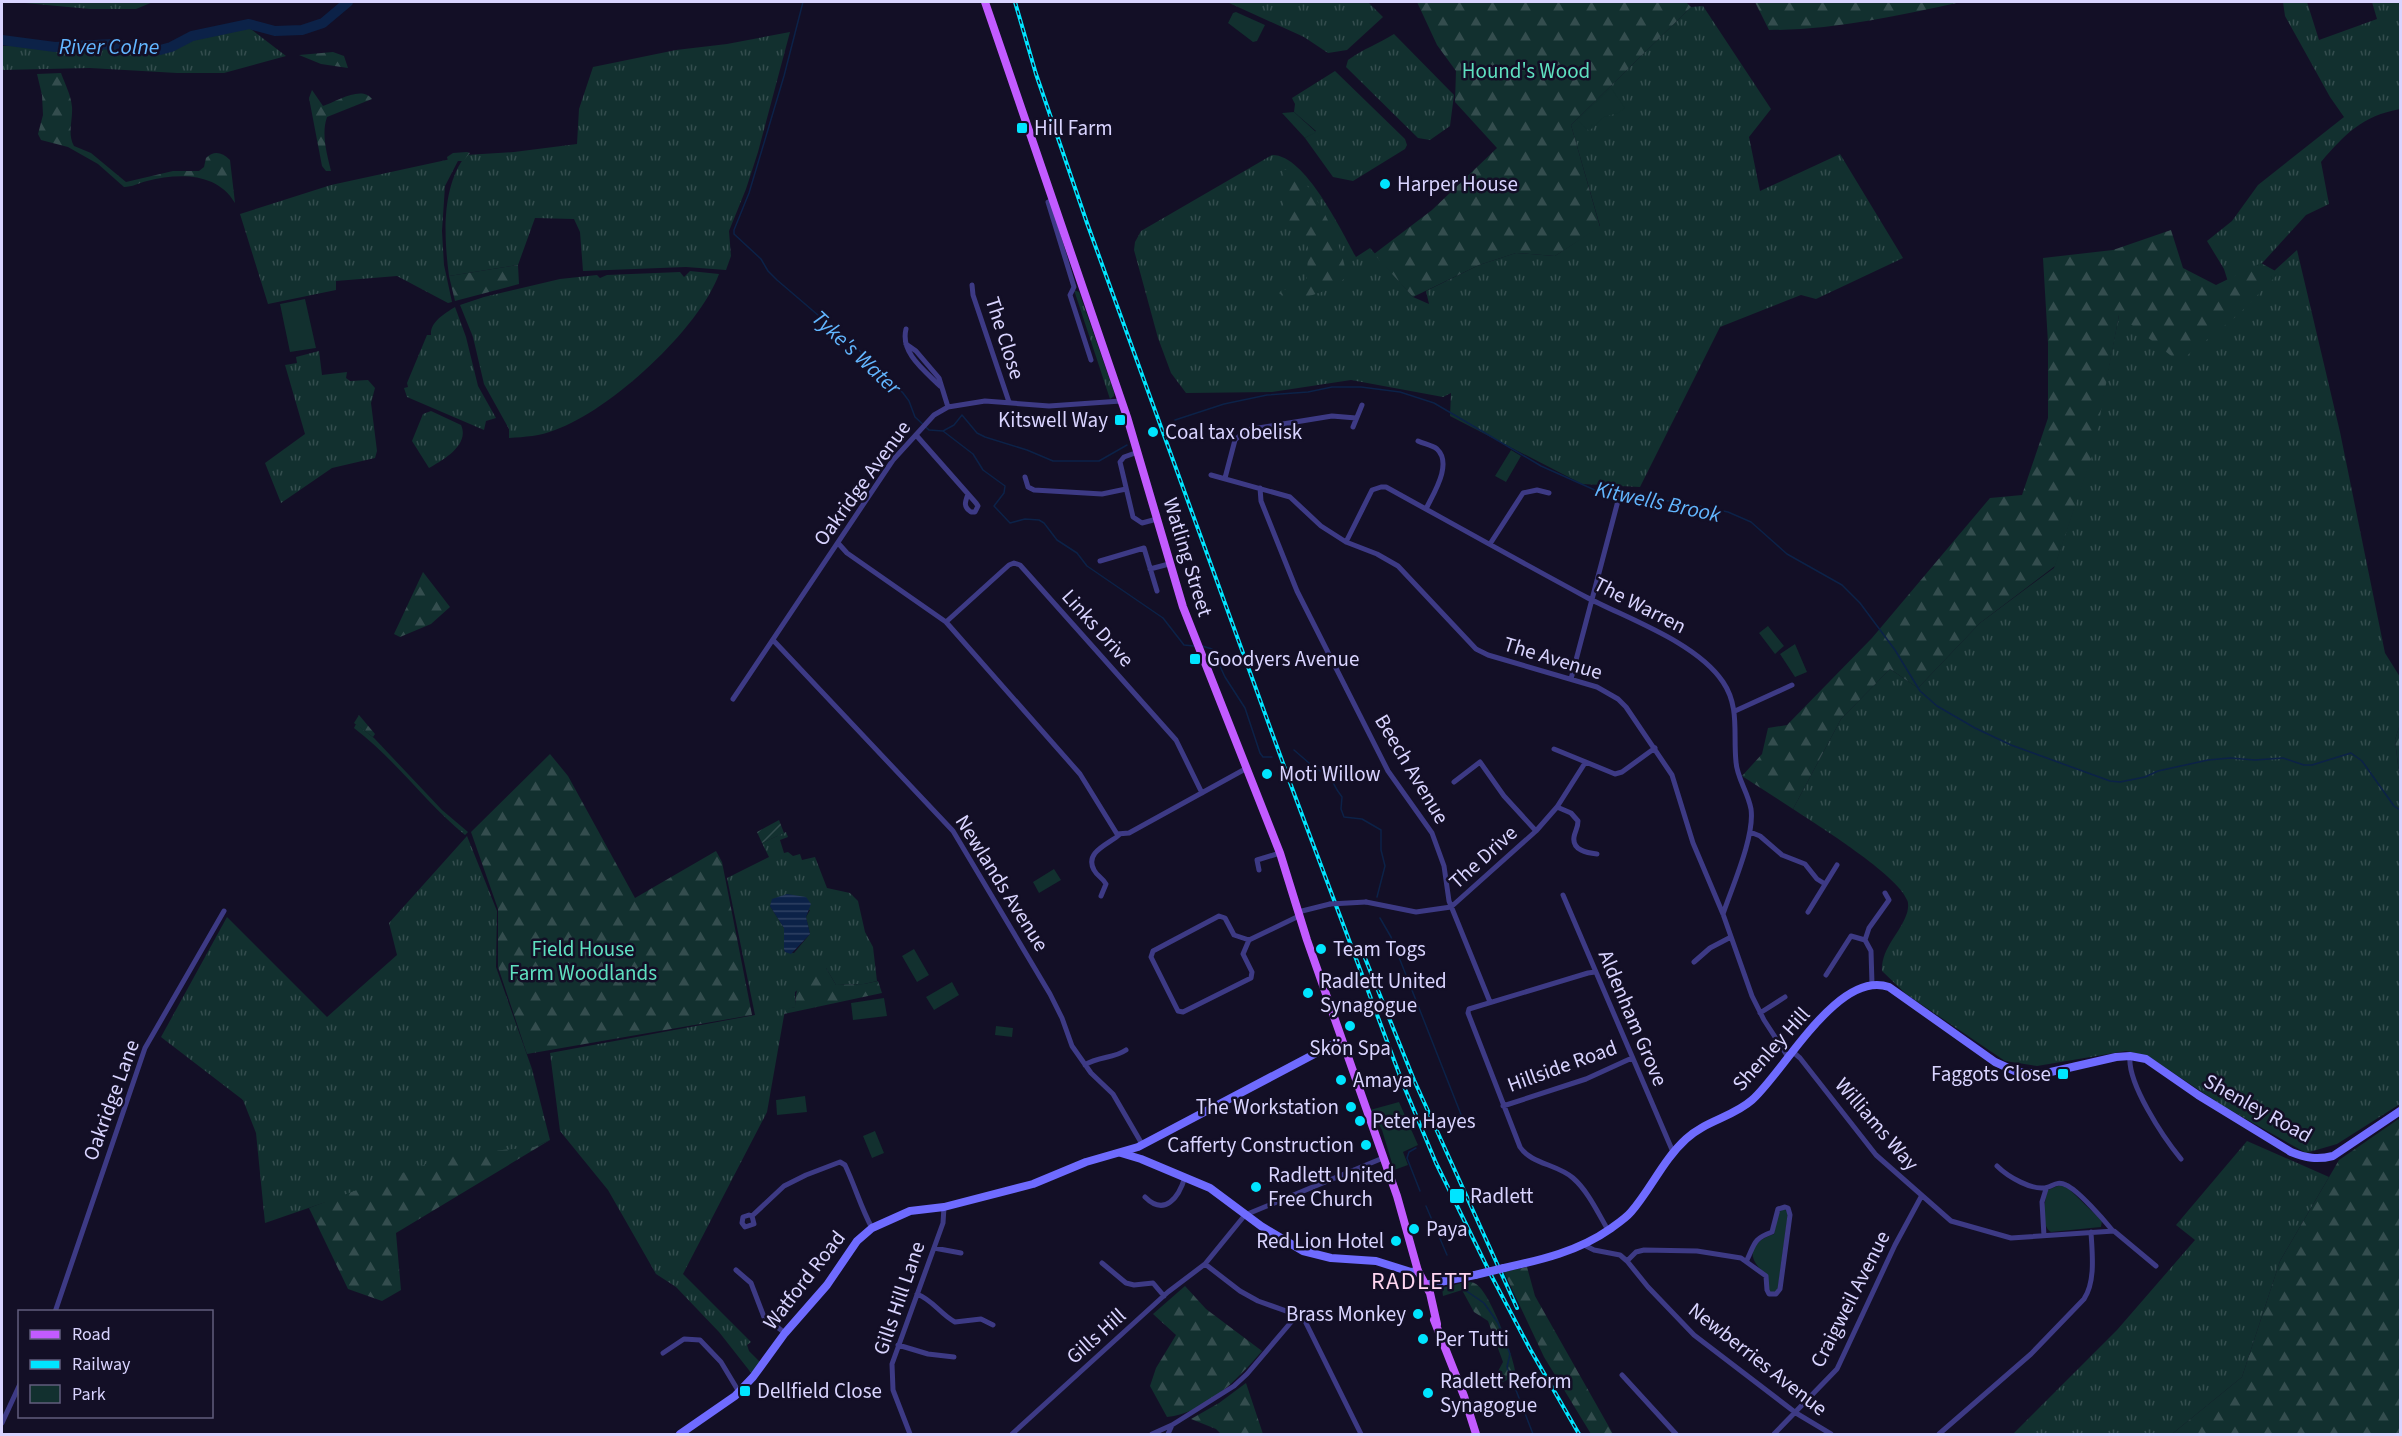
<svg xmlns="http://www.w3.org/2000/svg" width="2402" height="1436" font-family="'Source Sans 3',sans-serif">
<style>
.grass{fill:url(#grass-tufts);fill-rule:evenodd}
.forest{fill:url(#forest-firs)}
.park{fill:#12302f}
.garden{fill:url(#garden-furrows)}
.water{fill:url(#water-rules)}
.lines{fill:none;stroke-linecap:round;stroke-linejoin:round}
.stream{stroke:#0c2248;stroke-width:1.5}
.river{stroke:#0c2248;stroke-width:10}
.street{stroke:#3d3a85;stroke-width:5}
.secondary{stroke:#6f6bff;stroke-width:8}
.primary{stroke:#c25bff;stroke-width:8}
.rail-casing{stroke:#00e5ff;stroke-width:4}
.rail{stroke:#130f26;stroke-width:1.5;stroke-dasharray:4.5;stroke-linecap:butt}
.street-bridge{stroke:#3d3a85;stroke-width:5}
.secondary-bridge{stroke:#6f6bff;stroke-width:8}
.poi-dot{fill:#00e5ff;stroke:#130f26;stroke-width:2}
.labels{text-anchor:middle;stroke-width:5;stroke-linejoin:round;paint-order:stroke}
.park-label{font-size:21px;fill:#5fe0c0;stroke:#130f26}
.poi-label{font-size:21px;fill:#d9d4ff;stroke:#130f26;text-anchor:start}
.street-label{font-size:21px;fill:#d9d4ff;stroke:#130f26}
.water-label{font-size:22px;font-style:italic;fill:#62b6ff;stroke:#130f26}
.quarter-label{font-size:24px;letter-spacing:1.5px;fill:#ffd6f0;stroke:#130f26}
</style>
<defs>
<pattern id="grass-tufts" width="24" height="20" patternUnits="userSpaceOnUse" patternTransform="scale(1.5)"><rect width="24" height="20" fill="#12302f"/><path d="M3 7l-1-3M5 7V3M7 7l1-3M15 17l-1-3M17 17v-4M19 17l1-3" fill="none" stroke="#344d4e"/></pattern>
<pattern id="forest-firs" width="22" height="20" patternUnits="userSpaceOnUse" patternTransform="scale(1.5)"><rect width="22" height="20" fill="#12302f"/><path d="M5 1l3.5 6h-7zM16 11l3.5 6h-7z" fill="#344d4e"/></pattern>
<pattern id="garden-furrows" width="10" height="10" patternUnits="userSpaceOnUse" patternTransform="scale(1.5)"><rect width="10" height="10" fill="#12302f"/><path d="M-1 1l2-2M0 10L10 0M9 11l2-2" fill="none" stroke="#344d4e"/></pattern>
<pattern id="water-rules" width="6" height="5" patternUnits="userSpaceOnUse" patternTransform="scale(1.5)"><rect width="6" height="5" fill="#0c2248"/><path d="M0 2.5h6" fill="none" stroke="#2f4163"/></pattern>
</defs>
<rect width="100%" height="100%" fill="#130f26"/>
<!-- grass -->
<path class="grass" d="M14,2H153L136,9H90Z
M1227,2H1368L1383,17L1347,50L1328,53L1304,37Z
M2283,2H2307L2319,40L2377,19L2372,2H2400V109C2362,116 2345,134 2321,162L2329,204L2306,215L2245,282L2229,285L2224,269L2207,241L2232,221L2258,185L2344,117L2330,97L2285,16Z
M1703,6L1771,109L1749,137L1760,191L1840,154L1903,258L1816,299L1801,295L1720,327L1640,487L1582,484L1450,416L1451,393L1443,397L1351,380L1272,392L1186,393L1171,373L1158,338L1134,250L1135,242L1141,231L1272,155C1305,154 1342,232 1356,257L1370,248L1413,297L1429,304L1426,291L1479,265L1516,253L1555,256L1600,226L1571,125L1691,7Z
M247,26L286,56L224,73H177L90,68L2,70V46L20,45L46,48L113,47L163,51L192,38Z
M790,32L758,152L746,189L729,231L731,256L726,270L686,267L583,271L580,232L574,219L535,218L518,265L449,276C444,238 441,187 466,155L514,152L577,144L579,109L593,67L676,50L727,44Z
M1394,34L1454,95L1450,126L1430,140L1418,138L1346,67L1348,60C1363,49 1378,44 1394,34Z
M1335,71L1405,139L1407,145L1405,149L1353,181L1333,177L1305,138L1316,131L1294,112L1295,104L1292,98Z
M460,157L445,186L442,231L444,265L452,302L448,303L397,276L336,281V290L268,304L240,214L331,185Z
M2297,250L2340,432L2385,653L2400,677V724L2395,740L2400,782V1104L2337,1144L2306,1153L2223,1106L2148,1056L2126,1051L2037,1066L2005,1061L1906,994L1882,971C1881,948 1900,934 1907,913C1908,910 1909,903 1907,900C1899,876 1816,824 1793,809L1841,719L1890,669L1918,688L1980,623L2054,568L2091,457L2119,315L2242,300Z
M690,271L719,274C699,329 610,411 555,430C540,436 525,437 509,438V429L484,384L473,337L460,305L484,297L560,279L597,275L600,278L607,275L680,272L684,277Z
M1074,290L1079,292L1114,392V396L1110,399Z
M455,307L466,337L478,386L496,418L486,421L484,430L407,397L404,388L408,387L407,383L427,335H431C430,322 444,314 455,307Z
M319,351L322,375L347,372L346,378L350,381L368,380L375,388L371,403L377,451L375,458L332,468L281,503L265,463L305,434L285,365L297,363L296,357Z
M431,411L461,425C470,445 443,460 429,468L412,441L423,414Z
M356,724L374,738L442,810L468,832L465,835C425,802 395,759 354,728Z
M786,832L788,837L780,840L784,853L788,852L793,856L800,854L802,860L815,857L827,888L850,893L858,901L865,932L873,947L877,981L864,984L836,985L826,968L795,992V1007L785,1010L767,1112L683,1274L751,1342L747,1345L749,1351L761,1363L752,1374L719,1332L676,1287L656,1274L608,1190L560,1131L550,1053L755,1015L727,878L769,857L762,843ZM770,906L810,910L806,917L810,934L794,953L785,952L784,949V928Z
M467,836L497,911L496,967L532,1069L550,1140L534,1147L323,1203L265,1223L256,1133L243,1100L161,1037L227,917L327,1017L397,955L389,923Z
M2247,1141L2329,1177L2280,1261L2242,1377L2172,1434H2013L2117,1330L2195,1240L2176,1225Z"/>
<!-- forest -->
<path class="forest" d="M1417,2H1686L1691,7L1571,125L1600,227L1555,256L1516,253L1479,265L1413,297L1374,254L1432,210L1497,148L1455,102L1456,71L1437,45Z
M1755,2H1961C1898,16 1833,30 1769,30Z
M333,52L344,56L348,68L321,64L299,55Z
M61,73C65,84 71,95 72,107C73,120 67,134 74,146L91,153L126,182L173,171H199L204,167L206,158C214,150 222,152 230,160L235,203C217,172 178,173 147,181C139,183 132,187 124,187L98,164L68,147L41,140L38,134L43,115L42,95L37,74Z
M312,90L323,106C337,101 362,85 372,99L327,117C321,134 327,154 331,171H326L322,166L309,98Z
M467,152L470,153L463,161H448L447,157L453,153Z
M1289,169C1313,180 1346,251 1346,277C1334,289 1294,307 1279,293C1290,285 1295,291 1307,278L1308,248L1305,235L1282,219C1282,203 1288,192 1281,177L1284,170Z
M2171,230L2183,268L2216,285L2261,263L2279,273L2238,315L2179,362L2119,315L2093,453L2055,566L1980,623L1918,688L1890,669L1841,719L1793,809L1742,776L1762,754L1768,728L1787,725L1872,638L1990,498L2022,495L2048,418V343L2043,258L2113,250Z
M518,265L519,284L455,301L449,276Z
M423,572L450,607L431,624L400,637L394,634Z
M359,715L375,734L373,737L354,723Z
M2400,724V782L2395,740Z
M550,754L568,776L635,898L716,851L722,862L752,1015L527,1054L498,967V909L471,832Z
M817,968H826L836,985L864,984L878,981L882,993L784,1014L785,1009L795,1007C796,987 799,977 817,968Z
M2400,1118V1434H2172L2242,1377L2280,1261L2339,1160Z
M550,1140L396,1233L401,1290L382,1301L348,1289L309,1208L450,1155L534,1147Z
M1527,1267L1535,1296L1613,1434H1591L1544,1357L1504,1272Z
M1466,1282C1469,1282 1473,1282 1476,1284C1490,1292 1515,1359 1516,1376L1489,1388L1503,1362L1488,1321L1474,1312L1462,1290L1443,1296L1442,1288Z
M1185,1286L1206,1309L1262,1351C1238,1379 1205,1413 1167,1417L1150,1386L1156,1368L1176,1335L1153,1314Z
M1246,1383L1263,1434H1221L1216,1429L1191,1419L1219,1403Z"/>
<!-- park -->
<path class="park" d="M1236,12L1265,25L1257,41L1253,42L1228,23L1233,13Z
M1611,88L1625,108L1618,113L1604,117L1589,131L1577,120Z
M1294,112L1316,132L1305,138L1282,113Z
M305,299L316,348L290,352L280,304Z
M1511,450L1521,456L1506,482L1495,476Z
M1768,626L1784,646L1775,654L1759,633Z
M1795,644L1807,672L1795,677L1780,654Z
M1054,869L1061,880L1039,893L1033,882Z
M914,949L929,975L917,982L902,956Z
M952,982L959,995L934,1010L926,997Z
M884,998L887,1016L853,1020L851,1003Z
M996,1026L1013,1028L1012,1037L995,1035Z
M805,1096L807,1112L777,1115L776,1100Z
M1399,1102L1418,1145L1403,1152L1408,1165L1394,1170L1382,1130L1370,1110Z
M875,1131L884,1153L872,1158L863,1136Z
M2060,1185L2068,1188L2102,1221L2101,1227L2051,1232C2040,1225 2044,1202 2048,1190Z
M1785,1209L1788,1214L1778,1288L1776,1292H1770L1768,1288V1276C1746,1259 1747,1243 1774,1234L1778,1212Z"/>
<!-- garden -->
<path class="garden" d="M779,820L784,833L762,843L757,832Z"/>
<!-- water -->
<path class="water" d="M787,894L806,897L811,904L806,917L810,934L791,954L785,952L784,949V928L770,906L772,899Z"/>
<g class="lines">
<!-- stream -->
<path class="stream" d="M803,2L784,76L749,193L734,230V234L761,259L768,271L777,280L874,363L903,393L909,401L915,417L929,430L943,431L973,454L983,470L1005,486L1004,493L994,506L1010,523L1025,519L1039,520L1044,523L1057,540L1077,553L1087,566L1163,618L1184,645L1194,646
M1175,420L1224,404L1267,395L1308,392L1332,387H1361L1400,392L1434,403L1541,466L1606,495L1680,502L1728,512L1751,522L1787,554L1842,585L1860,603L1895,650L1920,691L1937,706L1975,728L2011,745L2110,781L2120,782L2145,777L2158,771L2208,760L2230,758L2255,760L2283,758L2304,765H2312L2351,753L2362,761L2394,806L2400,810
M943,431L954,425L962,415L977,433L985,437L1027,450L1053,461H1099L1127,445
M1202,646L1212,649L1225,677L1245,708L1260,753L1263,757H1272
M1294,750L1309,763L1310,767C1339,777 1326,777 1342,797L1341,809L1344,817L1362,819L1381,830V850L1385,866L1377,897
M1380,918L1391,937L1462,1117V1128
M1416,1148L1409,1152L1407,1158L1420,1191
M1426,1206L1447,1255
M1462,1288L1484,1303L1498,1323L1510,1354L1507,1367L1533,1434"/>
<!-- river -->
<path class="river" d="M2,40L55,47L113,44L160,50L171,47L192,36L249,24L275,31L302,30L323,23L348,2"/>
<!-- street -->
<path class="street" d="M1054,200L1048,202L1074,287L1070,295L1091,360
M972,285L973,295L1009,402
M906,329C900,353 925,371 940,386
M906,344L916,351L939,378L948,407
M1353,427L1362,405
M916,435L976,503L978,506L975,512H971C963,507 965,502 968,494
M1418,441C1424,444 1432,445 1437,449C1453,464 1433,494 1426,509
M1138,452L1124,457L1120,462L1133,517L1142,523L1157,519
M1211,475L1290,497L1321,526L1346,542L1377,554L1398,566L1476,649L1488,655L1597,687L1618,699L1626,707L1672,775L1693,843L1723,914L1752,996L1764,1020L1788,1057
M1025,477L1028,487L1034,490L1102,494L1126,489
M1225,478L1235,440L1246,430L1332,416L1356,418
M1260,488L1261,501L1297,591L1388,771L1432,833L1444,866L1449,901L1490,1002
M1346,542L1372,490L1381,487H1386C1453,524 1519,561 1586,597C1628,619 1696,642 1723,682C1740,707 1733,734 1736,762C1737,778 1748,792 1751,809C1755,836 1732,887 1723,914
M838,543L847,553L946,622L1080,774L1117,834L1129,833L1247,768
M1490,544L1523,493L1537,490L1549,493
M1100,561L1144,548L1157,591
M1150,569L1169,564
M946,622L1009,565L1014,563L1020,565L1176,740L1202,793
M773,640L953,831L1050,994L1062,1018L1072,1046L1091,1073L1113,1094L1142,1144
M1571,679L1619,497
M733,699L893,460L934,415L948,407L985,401L1049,406L1121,401
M1735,711L1792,685
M1554,749L1615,774L1622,772L1655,748
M1454,782L1480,762L1504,796L1536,831
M1557,807L1571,813L1578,821C1578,828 1575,831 1574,837C1572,850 1587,853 1597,854
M1750,832L1760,836L1782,855L1805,864L1817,879L1825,884
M1259,870L1257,860L1280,853
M1563,895L1673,1152
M1101,896L1106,884C1103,878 1097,876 1094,870C1084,852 1109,844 1119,835
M1366,902L1416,912L1451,907L1536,831L1557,807L1585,763
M1298,912L1330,904
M1808,912L1837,865
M1249,940L1234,935L1225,918L1219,916L1153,951L1151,957L1178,1011L1183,1012L1251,978L1252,972L1243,954L1249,940L1299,916
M1694,962L1710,948L1731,937
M1595,972L1588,973L1469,1009L1468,1013L1520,1147C1531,1164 1557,1164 1573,1178C1588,1191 1598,1213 1608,1230
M1826,975L1851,936L1865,940
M1872,984L1871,951L1865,940L1869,928L1889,900L1885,893
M1760,1013L1785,997
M1793,1052L1800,1058L1876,1155L1951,1221L2011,1238L2114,1231L2156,1266
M2130,1056C2127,1083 2163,1137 2181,1159
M1085,1065C1098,1056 1113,1059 1126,1050
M1503,1106L1586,1079L1632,1058
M1997,1166C2007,1176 2033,1192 2048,1187C2054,1185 2058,1181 2066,1185C2078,1190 2104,1220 2113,1231
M1145,1197C1165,1217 1179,1197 1185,1177
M752,1216L749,1215L743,1217L742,1223L745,1227L754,1224L752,1216L784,1186L806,1175L840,1162L845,1165C855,1186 861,1208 872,1228
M2044,1236L2042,1202L2046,1189
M1584,1245L1594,1250L1620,1255L1627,1261L1648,1287L1694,1335L1796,1413L1831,1434
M934,1248L961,1253
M1627,1261L1636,1252L1644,1250L1697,1251L1741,1258L1766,1276L1767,1290L1769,1294H1776L1780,1289L1790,1215L1788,1208L1785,1207L1778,1209L1772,1232C1753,1239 1755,1243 1747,1260
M1102,1263L1126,1283L1134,1285L1153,1283L1164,1296
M1205,1264L1240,1291L1258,1301L1303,1317L1361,1434
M736,1270L751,1283L764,1317L785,1333
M917,1294C933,1300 940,1314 955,1322L981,1319L993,1325
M55,1312L145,1048L224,911
M898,1345L928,1354L954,1357
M663,1353L684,1339L700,1340L721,1362L739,1392
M1622,1375L1676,1434
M2,1423L20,1384
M910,1434L893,1390L892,1364L943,1223L944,1207
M1012,1434L1168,1292L1205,1264L1245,1215L1383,1158
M1152,1434L1172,1425L1234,1386L1247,1374L1298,1314
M1168,1434L1172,1425
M1774,1434L1837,1369L1895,1245L1921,1197
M1939,1434L2031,1354L2084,1299C2096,1281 2092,1252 2091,1232"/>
<!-- secondary -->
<path class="secondary" d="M1121,1153L1141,1159L1210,1188L1261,1226L1303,1251L1331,1258L1376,1261L1411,1272L1418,1271
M1504,1268C1541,1260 1579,1251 1610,1229C1617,1224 1626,1218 1631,1212C1651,1189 1663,1160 1686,1139C1705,1121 1733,1117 1752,1100C1784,1072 1838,969 1889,987L1995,1062L2017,1072L2042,1074L2116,1057L2130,1056L2146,1059L2198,1095L2291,1152C2306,1158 2317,1160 2333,1156L2400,1111
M1425,1285L1475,1275
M680,1434L735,1396L753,1377L785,1333L827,1285L857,1241L872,1228L910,1211L944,1207L1033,1184L1086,1162L1138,1147L1341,1040"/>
<!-- primary -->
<path class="primary" d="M985,2L1127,417L1183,607L1280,853L1307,940L1397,1196L1418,1271L1430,1293L1437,1324
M1434,1320L1464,1396L1476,1434"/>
<defs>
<path id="rail" d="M1015,2L1036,74L1087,223L1292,788L1403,1084L1436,1163L1492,1277L1530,1349L1579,1434
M1361,948L1414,1080L1517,1308"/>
</defs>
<!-- rail casing -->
<use href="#rail" class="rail-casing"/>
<!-- rail -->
<use href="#rail" class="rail"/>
<!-- street-bridge -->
<path class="street-bridge" d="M1330,904L1366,902"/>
<!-- secondary-bridge -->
<path class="secondary-bridge" d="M1475,1275L1504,1268"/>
</g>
<!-- markers -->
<g class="poi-dot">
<rect x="1016" y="122" width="12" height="12" rx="3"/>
<circle cx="1385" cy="184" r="6"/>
<rect x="1114" y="414" width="12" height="12" rx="3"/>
<circle cx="1153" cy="432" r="6"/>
<rect x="1189" y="653" width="12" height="12" rx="3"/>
<circle cx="1267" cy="774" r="6"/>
<circle cx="1321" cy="949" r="6"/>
<circle cx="1308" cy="993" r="6"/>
<circle cx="1350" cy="1026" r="6"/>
<rect x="2057" y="1068" width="12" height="12" rx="3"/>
<circle cx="1341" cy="1080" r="6"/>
<circle cx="1351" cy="1107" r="6"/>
<circle cx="1360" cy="1121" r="6"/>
<circle cx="1366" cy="1145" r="6"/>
<circle cx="1256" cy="1187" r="6"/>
<rect x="1449" y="1188" width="16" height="16" rx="3"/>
<circle cx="1414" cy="1229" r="6"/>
<circle cx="1396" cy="1241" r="6"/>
<circle cx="1418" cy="1314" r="6"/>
<circle cx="1423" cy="1339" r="6"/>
<rect x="739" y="1385" width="12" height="12" rx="3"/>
<circle cx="1428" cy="1393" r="6"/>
</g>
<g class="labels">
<!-- park labels -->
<g class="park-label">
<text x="1526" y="78">Hound's Wood</text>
<text x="583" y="956">Field House<tspan x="583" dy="24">Farm Woodlands</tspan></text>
</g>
<!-- poi labels -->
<g class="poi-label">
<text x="1034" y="135">Hill Farm</text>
<text x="1397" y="191">Harper House</text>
<text x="1108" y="427" text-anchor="end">Kitswell Way</text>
<text x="1165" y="439">Coal tax obelisk</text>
<text x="1207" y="666">Goodyers Avenue</text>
<text x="1279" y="781">Moti Willow</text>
<text x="1333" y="956">Team Togs</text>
<text x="1320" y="988">Radlett United<tspan x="1320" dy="24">Synagogue</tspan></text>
<text x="1350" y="1055" text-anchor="middle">Skön Spa</text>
<text x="2051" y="1081" text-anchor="end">Faggots Close</text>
<text x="1353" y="1087">Amaya</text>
<text x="1339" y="1114" text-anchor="end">The Workstation</text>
<text x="1372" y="1128">Peter Hayes</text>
<text x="1354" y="1152" text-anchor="end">Cafferty Construction</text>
<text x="1268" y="1182">Radlett United<tspan x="1268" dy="24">Free Church</tspan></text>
<text x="1470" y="1203">Radlett</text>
<text x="1426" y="1236">Paya</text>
<text x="1384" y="1248" text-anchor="end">Red Lion Hotel</text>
<text x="1406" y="1321" text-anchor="end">Brass Monkey</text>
<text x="1435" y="1346">Per Tutti</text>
<text x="1440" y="1388">Radlett Reform<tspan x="1440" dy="24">Synagogue</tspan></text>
<text x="757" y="1398">Dellfield Close</text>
</g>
<!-- street labels -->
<g class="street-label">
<text transform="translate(1005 338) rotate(72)" y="7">The Close</text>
<text transform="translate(862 483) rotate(-54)" y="7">Oakridge Avenue</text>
<text transform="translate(1188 557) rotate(73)" y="7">Watling Street</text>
<text transform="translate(1640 605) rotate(27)" y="7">The Warren</text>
<text transform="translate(1098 628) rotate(48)" y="7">Links Drive</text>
<text transform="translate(1553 658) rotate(17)" y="7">The Avenue</text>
<text transform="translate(1412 769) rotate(59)" y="7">Beech Avenue</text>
<text transform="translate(1483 857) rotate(-42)" y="7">The Drive</text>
<text transform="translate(1002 883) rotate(58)" y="7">Newlands Avenue</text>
<text transform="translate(1633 1018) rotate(67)" y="7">Aldenham Grove</text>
<text transform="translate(1771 1049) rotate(-48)" y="7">Shenley Hill</text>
<text transform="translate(1562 1066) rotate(-20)" y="7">Hillside Road</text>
<text transform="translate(111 1100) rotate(-70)" y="7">Oakridge Lane</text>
<text transform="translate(2258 1108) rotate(29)" y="7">Shenley Road</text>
<text transform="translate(1877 1124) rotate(49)" y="7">Williams Way</text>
<text transform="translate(804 1280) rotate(-52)" y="7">Watford Road</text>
<text transform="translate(899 1298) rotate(-71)" y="7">Gills Hill Lane</text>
<text transform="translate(1850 1299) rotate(-63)" y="7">Craigweil Avenue</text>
<text transform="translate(1096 1336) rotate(-42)" y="7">Gills Hill</text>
<text transform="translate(1758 1359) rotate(38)" y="7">Newberries Avenue</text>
</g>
<!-- water labels -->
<g class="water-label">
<text x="109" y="54">River Colne</text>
<text transform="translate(857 352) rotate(43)" y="8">Tyke's Water</text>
<text transform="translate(1658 501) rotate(12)" y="8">Kitwells Brook</text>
</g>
<!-- quarter labels -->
<g class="quarter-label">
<text x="1422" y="1289">RADLETT</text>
</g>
</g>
<!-- border -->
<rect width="2402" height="1436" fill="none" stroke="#d9d4ff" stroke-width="6"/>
<!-- legend -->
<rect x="18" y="1310" width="195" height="108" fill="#130f26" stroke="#625e7d" stroke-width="1.5"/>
<rect x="30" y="1330" width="30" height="9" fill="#c25bff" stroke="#625e7d" stroke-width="1.5"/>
<text x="72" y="1340" font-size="18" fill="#d9d4ff">Road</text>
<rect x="30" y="1360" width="30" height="9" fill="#00e5ff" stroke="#625e7d" stroke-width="1.5"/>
<text x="72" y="1370" font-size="18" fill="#d9d4ff">Railway</text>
<rect x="30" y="1385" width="30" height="18" fill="#12302f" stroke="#625e7d" stroke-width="1.5"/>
<text x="72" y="1400" font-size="18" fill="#d9d4ff">Park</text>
</svg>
